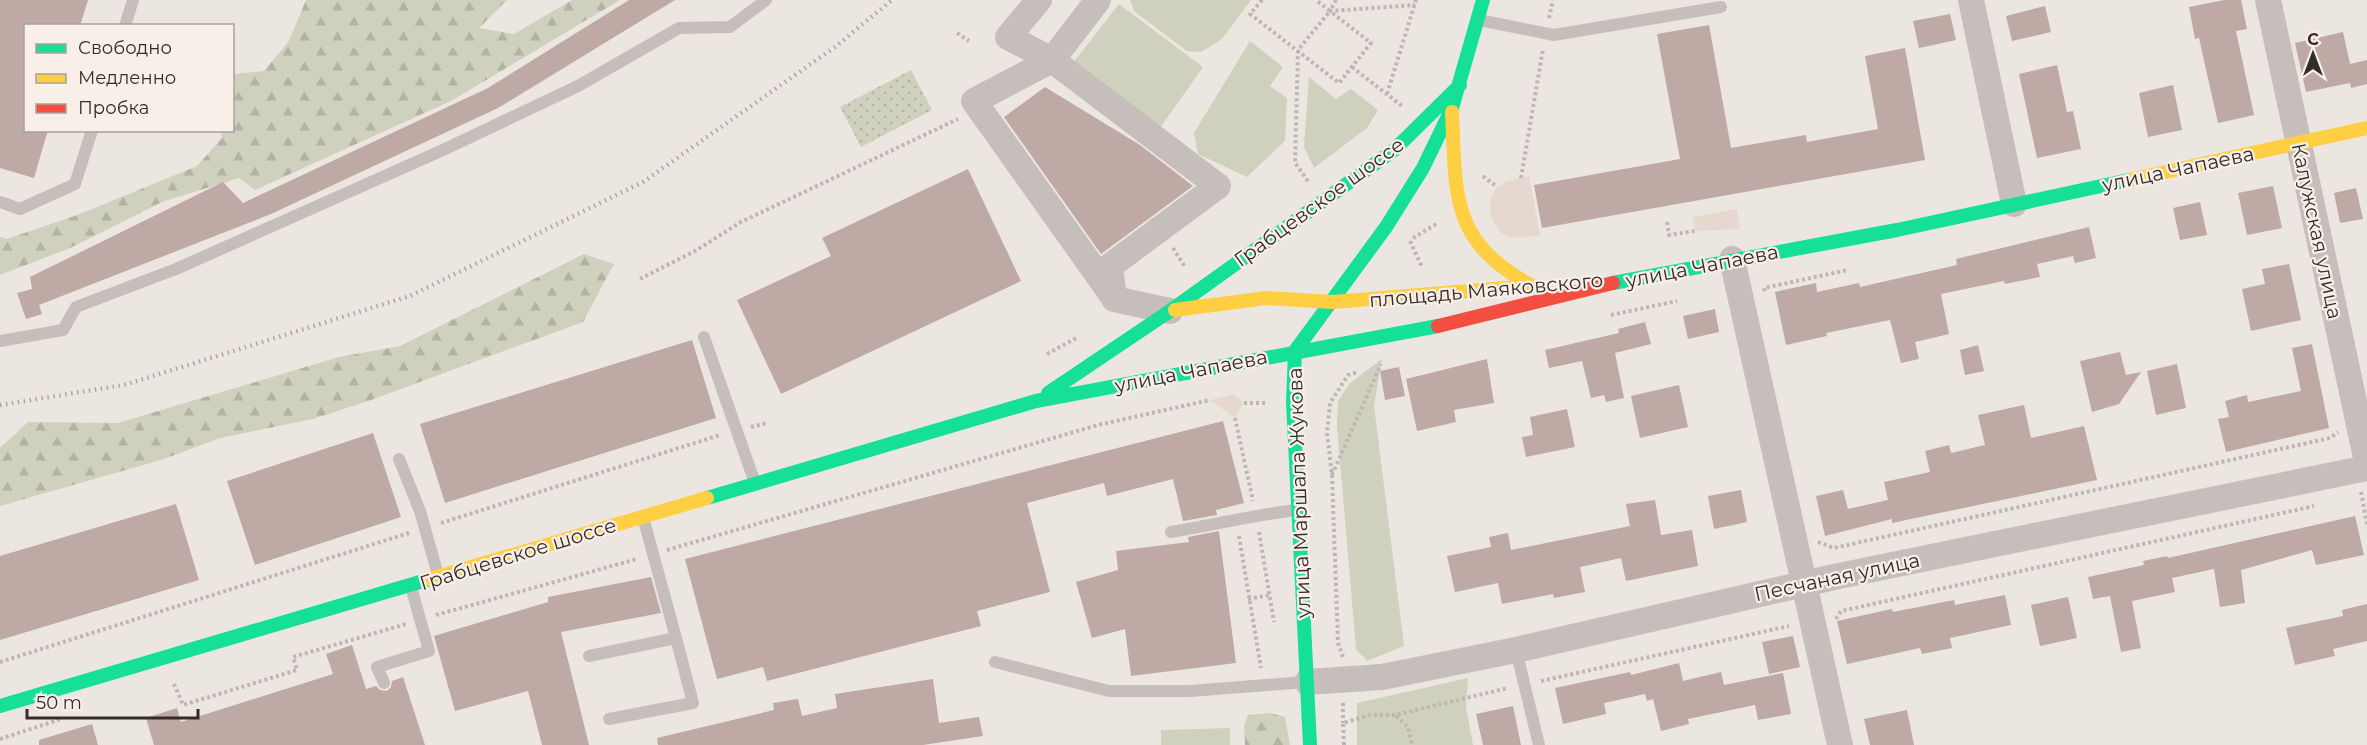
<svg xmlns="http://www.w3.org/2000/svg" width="2367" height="745" font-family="Montserrat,sans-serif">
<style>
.grass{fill:#cfd0bd}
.forest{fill:url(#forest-firs)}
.park{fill:url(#park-dots)}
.plaza{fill:#e5d8cf}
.building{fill:#bea9a4}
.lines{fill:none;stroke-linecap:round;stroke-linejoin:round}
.path{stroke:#beb6b3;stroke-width:4;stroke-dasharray:3 3;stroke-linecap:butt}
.lane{stroke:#c5beba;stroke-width:12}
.street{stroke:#c5beba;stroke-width:26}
.fast{stroke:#16e098;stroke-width:14}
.slow{stroke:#ffcf43;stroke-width:14}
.jam{stroke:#f24e42;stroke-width:14}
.rail{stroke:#ada7a4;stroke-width:4.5;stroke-dasharray:1.5 4.5;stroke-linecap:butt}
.labels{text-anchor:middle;stroke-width:4.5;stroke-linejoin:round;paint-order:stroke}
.street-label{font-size:20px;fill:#352b29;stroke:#f8efe9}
</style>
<defs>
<pattern id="forest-firs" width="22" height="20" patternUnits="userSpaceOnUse" patternTransform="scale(1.5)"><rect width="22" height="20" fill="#cfd0bd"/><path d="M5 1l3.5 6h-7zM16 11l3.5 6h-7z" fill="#b2b3a2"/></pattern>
<pattern id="park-dots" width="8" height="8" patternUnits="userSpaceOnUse" patternTransform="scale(1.5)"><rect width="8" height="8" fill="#cfd0bd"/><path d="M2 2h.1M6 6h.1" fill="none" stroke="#b2b3a2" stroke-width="1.8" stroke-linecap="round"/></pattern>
</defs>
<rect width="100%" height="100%" fill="#ece6e1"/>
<!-- grass -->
<path class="grass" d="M1130,0H1251L1222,39L1201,52L1187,51L1134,11Z
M1119,4L1203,67L1160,128L1073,63Z
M1250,41L1283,67L1270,86L1287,98L1285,141L1247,177L1198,154L1194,133Z
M1309,77L1336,99L1351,89L1378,110L1367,128L1314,168L1304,147Z
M1382,359L1374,406L1404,646L1367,661L1356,649L1337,426L1338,401L1350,383Z
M1468,678L1466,707L1473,745H1357V703Z
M1230,728V745H1161V730Z"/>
<!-- forest -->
<path class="forest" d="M306,0H507L479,28L514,34L572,0H620L453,100L255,190L239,178L162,202L70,248L0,275V237L7,239L80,214L197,166L222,138L221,131L232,130L233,74L264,71L289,41Z
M584,254L614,264L583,322L371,400L313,419L220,438L161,460L0,506V448L28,422L118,423L339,357L400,346Z
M1270,713L1285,717L1290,745H1245L1244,726L1248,715Z"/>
<!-- park -->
<path class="park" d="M911,70L932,110L861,147L840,107Z"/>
<!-- plaza -->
<path class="plaza" d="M1529,176L1540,236L1510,238L1501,233L1493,222L1490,210L1491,197L1497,187L1507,181Z
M1737,209L1740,229L1695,231L1693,217Z
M1234,394L1244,403L1235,418L1210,400Z"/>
<!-- building -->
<path class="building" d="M0,0H88L80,26H26V130H48L34,178L0,168Z
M629,0H675L498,108L271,214L39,305L42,314L26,319L17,293L32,289L30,277L223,182L243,203L488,88Z
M2224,0H2241L2247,29L2236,31L2254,115L2218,123L2199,38L2195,39L2189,7Z
M2045,6L2051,32L2012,41L2006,16Z
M1950,14L1956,40L1919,48L1913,21Z
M1709,25L1731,148L1806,135L1807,142L1878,129L1865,56L1905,48L1925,160L1542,228L1534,185L1680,159L1657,34Z
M2343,32L2350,64L2367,60V84L2351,88L2350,83L2306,92L2295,43Z
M2057,65L2067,112L2073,111L2081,149L2037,158L2019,74Z
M2173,85L2182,130L2148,137L2139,93Z
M1045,87L1140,145L1193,186L1101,254L1004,117Z
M968,169L1021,281L781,394L737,300L831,256L822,238Z
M2273,186L2282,228L2247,235L2238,193Z
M2356,188L2363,219L2340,223L2334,193Z
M2200,202L2207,235L2180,240L2173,208Z
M2089,227L2096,258L2075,263L2073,256L2037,264L2040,277L2005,284L2004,281L1941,294L1949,334L1915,342L1919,359L1901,363L1890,320L1826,333L1827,336L1786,345L1775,292L1816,283L1817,292L1859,283L1860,287L1957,265L1956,259Z
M2289,264L2301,320L2251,331L2242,289L2265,284L2262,269Z
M1715,309L1719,332L1688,339L1683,316Z
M1645,322L1651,344L1615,353L1624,398L1606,402L1604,395L1591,398L1582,361L1549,368L1545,350L1619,333L1618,329Z
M692,340L716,418L445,503L420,424Z
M2312,344L2329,428L2226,452L2218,419L2229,417L2225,401L2247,395L2248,402L2301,391L2292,348Z
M1978,345L1984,371L1965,375L1960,350Z
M2120,352L2126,375L2141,372L2119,404L2092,412L2080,361Z
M1487,359L1494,403L1454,410L1456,422L1417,431L1406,379Z
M2177,364L2186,408L2156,415L2147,371Z
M1399,367L1405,396L1385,400L1380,371Z
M1679,385L1688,427L1640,438L1631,396Z
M2024,405L2031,438L2084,426L2097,480L1892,523V519L1825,536L1816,496L1843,490L1848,509L1888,500L1884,482L1930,472L1925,451L1949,445L1951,453L1985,445L1978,415Z
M1567,409L1575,447L1526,457L1522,437L1533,435L1530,417Z
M1223,421L1244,503L1216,510L1217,515L1183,521L1173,479L1107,496L1104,483L1027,503L1050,592L977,611L981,626L767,681L763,667L717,679L685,559Z
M373,433L401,517L255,565L227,481Z
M1741,490L1747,522L1714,529L1708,496Z
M1655,500L1661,535L1692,530L1698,566L1626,581L1621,558L1580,567L1585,592L1554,598L1553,594L1502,604L1498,583L1455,592L1447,556L1491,547L1489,537L1508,533L1511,550L1630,526L1626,504Z
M176,504L199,580L0,640V556Z
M2355,516L2364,555L2316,565L2312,550L2241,570L2245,603L2220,607L2214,569L2172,578L2175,592L2132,601L2141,648L2121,652L2110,596L2093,599L2088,577L2144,565L2143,561L2167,556L2168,558Z
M1219,531L1236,663L1131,676L1125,629L1092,638L1076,582L1118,570L1116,551L1189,542L1188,537Z
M651,577L661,613L561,632L589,745H542L528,691L455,711L434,636L548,602V597Z
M2005,595L2011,625L1950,638L1952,648L1922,654L1920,648L1847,664L1837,621L1892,609L1893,612L1954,600L1955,605Z
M2068,597L2077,638L2040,646L2031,605Z
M2367,604V641L2333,649L2335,656L2295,665L2286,628L2343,616L2342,610Z
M1793,636L1800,667L1769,674L1762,642Z
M352,645L366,689L376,686L380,690L387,691L391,687L392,681L403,677L425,745H154L146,718L177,708L181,722L333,674L326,654Z
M1679,663L1683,681L1721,672L1724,685L1783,673L1791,714L1758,720L1755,705L1688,719L1689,724L1661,731L1653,699L1647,701L1645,694L1604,703L1606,714L1563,724L1555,688L1630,672L1631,675Z
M933,679L939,723L979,717L983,736L923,745H658L657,738L774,710L773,703L798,699L802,716L837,708L835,694Z
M1513,706L1521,745H1483L1476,714Z
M1907,710L1914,745H1870L1864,719Z
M92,724L98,745H39V740Z"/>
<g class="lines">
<!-- path -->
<path class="path" d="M1262,0L1250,14L1339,83L1371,43L1330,11
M1336,0L1330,11L1415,5
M1549,18L1553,0
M957,33L969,41
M1352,67L1402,106
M1387,94L1416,0
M1483,176L1497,187
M1521,178L1543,49
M1308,181L1295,163L1298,50L1330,11L1316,0
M1667,222L1669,235L1695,231
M1413,238L1438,223
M1410,241L1422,267
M1173,248L1185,267
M640,279L695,251L741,222L958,119
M1765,291L1764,288L1848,270
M1611,315L1677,301
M1047,354L1078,337
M1244,403H1267
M1235,418L1253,501
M751,427L767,423
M1332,475L1381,364
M2361,492L2367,524
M441,523L720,435
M1259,532L1274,622
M1239,536L1261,668
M1818,542L1834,548L2330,438L2338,432
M667,550L1098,425L1210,400
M1248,599L1269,595
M436,615L637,559
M1836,619L1841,611L2314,506
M1343,657L1338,643L1332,475L1327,433L1330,403L1348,375L1358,372
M0,662L409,533
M1541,681L1789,626
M174,684L183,705L297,670L293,657L406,624
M1343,703V723
M1396,716L1408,727L1412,745
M0,739L61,719
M1344,745L1343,723L1370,715H1395L1508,688"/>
<!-- lane -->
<path class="lane" d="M1479,20L1554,35L1721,7
M125,26L133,0
M0,202L20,209L75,184L92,130
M704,337L755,483
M0,341L63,330L76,307L176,269L443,150L578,86L679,28L730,27L766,0
M399,459L420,511L438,575
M1171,532C1213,525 1254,515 1296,510
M1516,650L1539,745
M589,656L676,638L643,517
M995,662L1109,691H1189L1306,682
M384,683L377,667L429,651L411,587
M609,719L693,703L676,638"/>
<!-- street -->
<path class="street" d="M1039,0L1008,37L1052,60L1218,186L1110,266L1114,299L1170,311
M1098,0L1052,60L974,101L1112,295
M1971,0L2014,204
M2268,0L2367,462
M1732,259L1840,745
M1307,682L1382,677L1516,650L1834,577L2367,468"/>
<!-- fast -->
<path class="fast" d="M1613,283L1897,230L2129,180
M1048,393L1170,311L1394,150L1460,85
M707,498L1036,401L1438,326
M0,706L430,579
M1310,745L1293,402L1295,351L1386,227L1423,168L1452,108L1483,0"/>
<!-- slow -->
<path class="slow" d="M1452,112C1456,197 1450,241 1532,286
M2129,180L2367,128
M1175,310L1266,298L1333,302L1530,286
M430,579L707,498"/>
<!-- jam -->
<path class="jam" d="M1438,326L1613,283"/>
<!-- rail -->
<path class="rail" d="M0,405L124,385L410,296L643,182L835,47L892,0"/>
</g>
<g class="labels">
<!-- street labels -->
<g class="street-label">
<text transform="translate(2178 169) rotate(-12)" y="7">улица Чапаева</text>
<text transform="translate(1319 202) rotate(-36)" y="7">Грабцевское шоссе</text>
<text transform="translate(2317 231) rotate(78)" y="7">Калужская улица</text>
<text transform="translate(1702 266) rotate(-11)" y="7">улица Чапаева</text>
<text transform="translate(1486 290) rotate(-5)" y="7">площадь Маяковского</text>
<text transform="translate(1191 371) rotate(-11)" y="7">улица Чапаева</text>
<text transform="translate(1299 493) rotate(-92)" y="7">улица Маршала Жукова</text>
<text transform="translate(518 554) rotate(-17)" y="7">Грабцевское шоссе</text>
<text transform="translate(1837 577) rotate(-12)" y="7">Песчаная улица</text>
</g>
</g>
<!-- legend -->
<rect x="24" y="24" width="210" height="108" fill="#f8efe9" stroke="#aaa19c" stroke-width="1.5"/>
<rect x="36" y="44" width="30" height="9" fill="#16e098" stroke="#aaa19c" stroke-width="1.5"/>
<text x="78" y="54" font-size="18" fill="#352b29">Свободно</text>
<rect x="36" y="74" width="30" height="9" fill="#ffcf43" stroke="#aaa19c" stroke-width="1.5"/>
<text x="78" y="84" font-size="18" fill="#352b29">Медленно</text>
<rect x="36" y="104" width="30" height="9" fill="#f24e42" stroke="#aaa19c" stroke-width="1.5"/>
<text x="78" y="114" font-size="18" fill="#352b29">Пробка</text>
<!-- north arrow -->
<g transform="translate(2313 54)" stroke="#f8efe9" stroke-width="4.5" paint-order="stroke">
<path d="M0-4.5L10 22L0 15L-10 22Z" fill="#352b29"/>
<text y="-9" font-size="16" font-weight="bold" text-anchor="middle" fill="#352b29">С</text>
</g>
<!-- scale -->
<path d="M27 709v9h171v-9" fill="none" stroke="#352b29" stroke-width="3"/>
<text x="36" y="709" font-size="18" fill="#352b29" stroke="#f8efe9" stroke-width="4.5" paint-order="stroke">50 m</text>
</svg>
